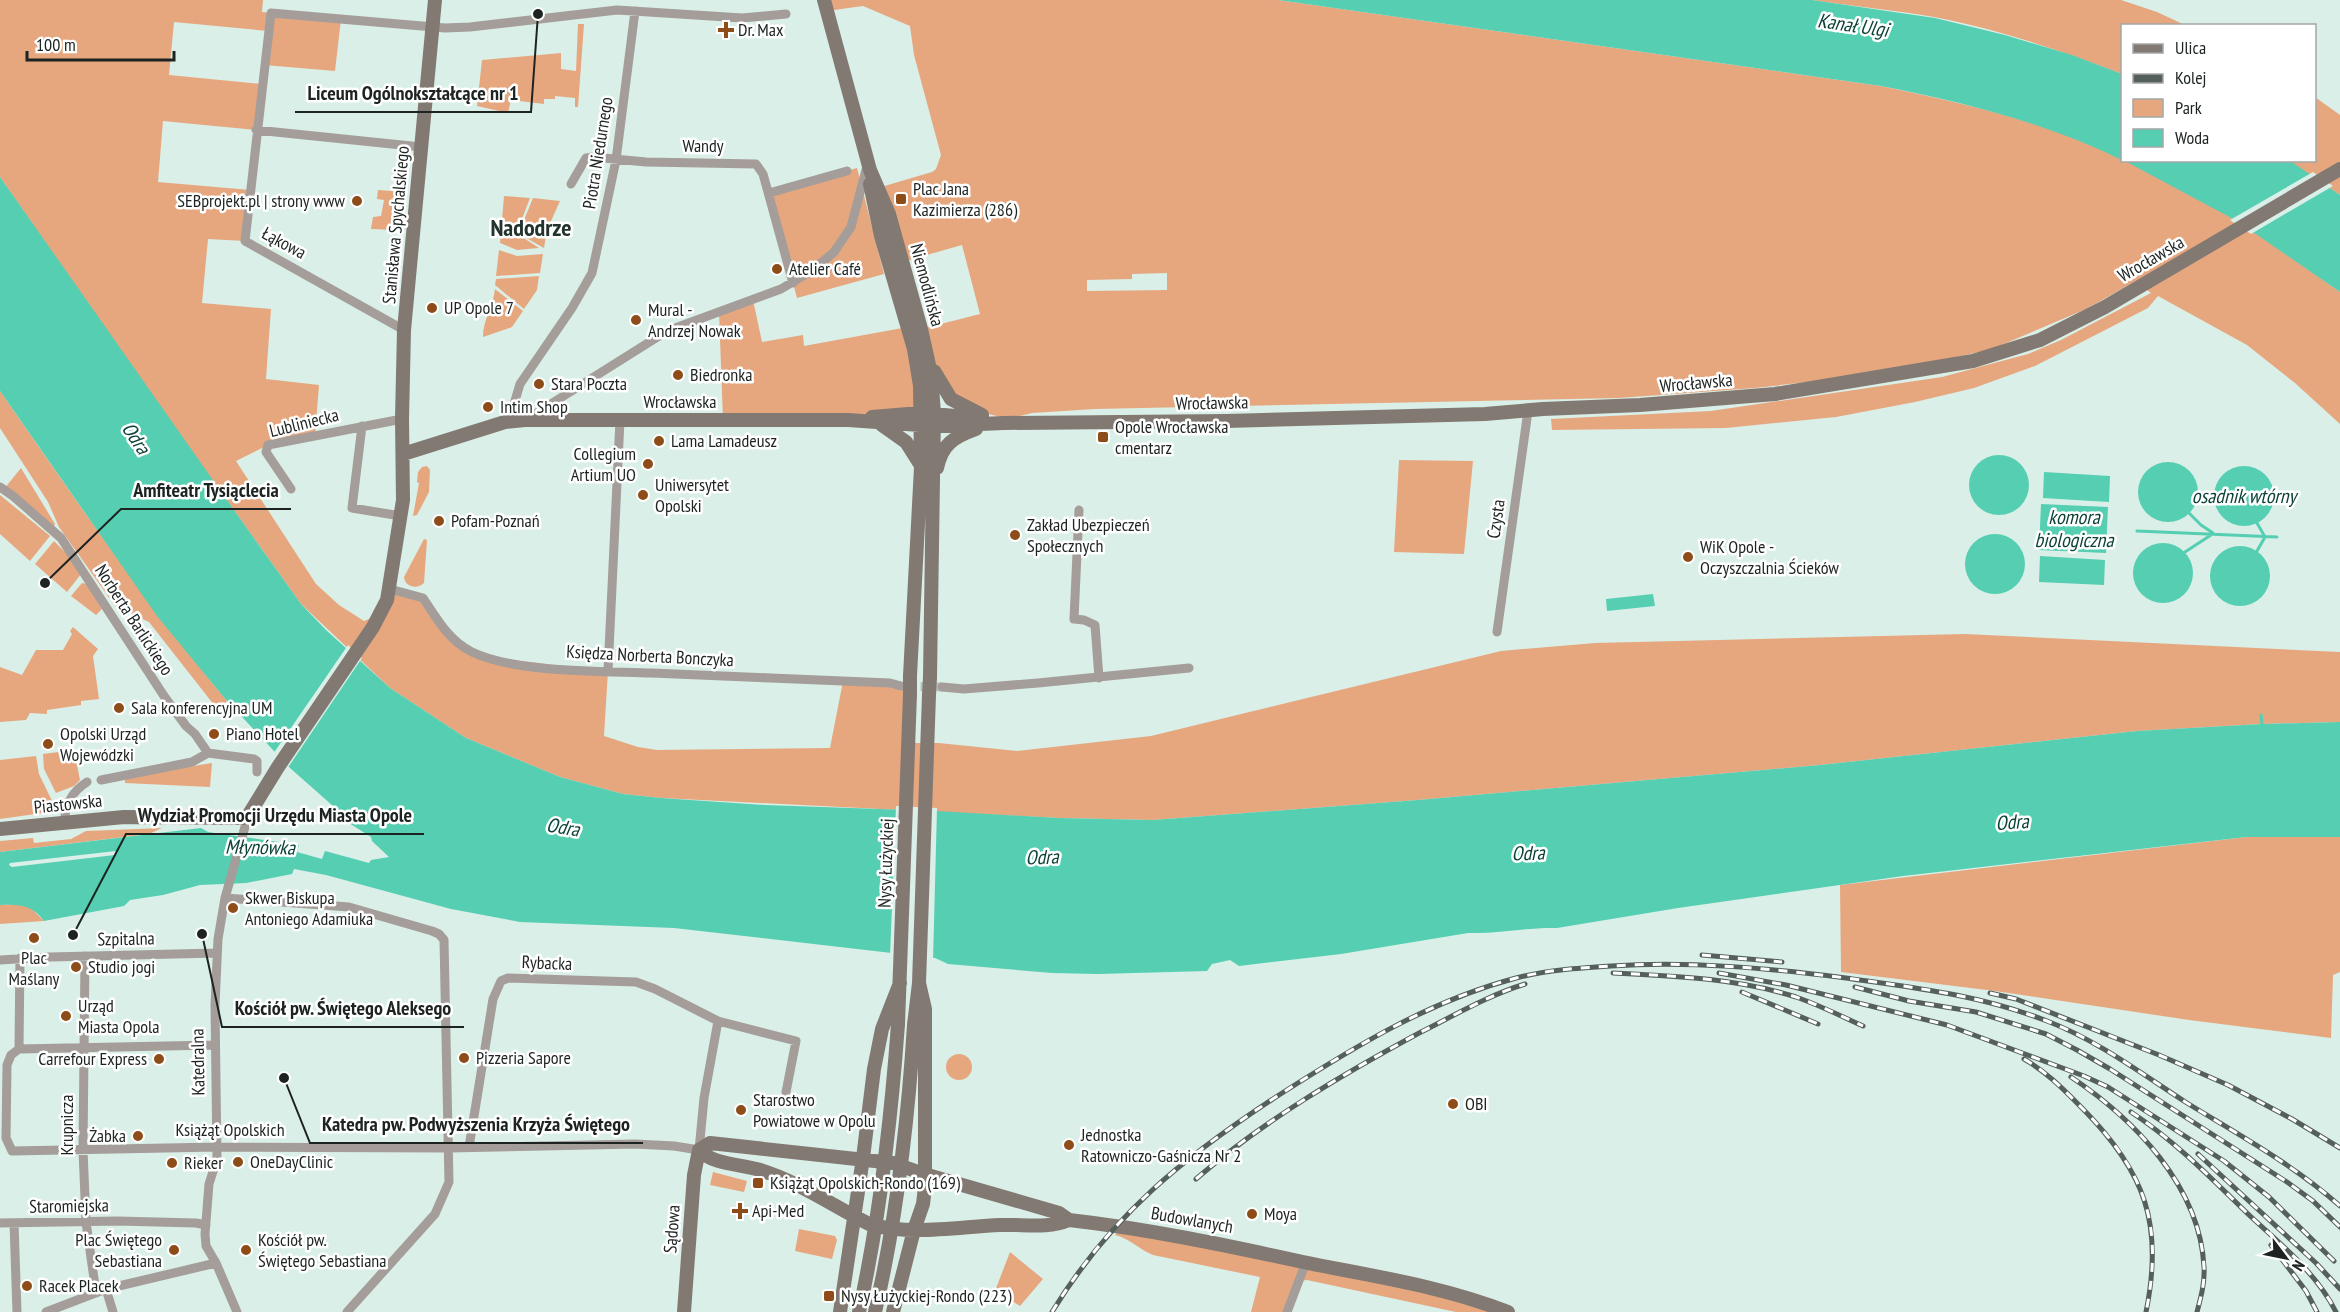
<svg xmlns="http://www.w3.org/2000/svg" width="2340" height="1312" font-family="'PT Sans Narrow',sans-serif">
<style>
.green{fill:#e6a77f;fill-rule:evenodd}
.water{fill:#55ceb2;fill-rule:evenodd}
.pier{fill:#daefe8}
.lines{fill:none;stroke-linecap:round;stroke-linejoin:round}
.stream{stroke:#55ceb2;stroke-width:3}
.street-tunnel{stroke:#b4c6c0;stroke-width:9;stroke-dasharray:9 4.5;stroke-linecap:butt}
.street{stroke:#a49d99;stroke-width:9}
.secondary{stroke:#837973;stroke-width:14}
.rail-casing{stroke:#55605d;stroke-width:5}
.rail{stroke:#fff;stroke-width:3;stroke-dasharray:9;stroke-linecap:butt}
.secondary-bridge{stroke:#837973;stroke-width:14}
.poi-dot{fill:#8d4c18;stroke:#fff;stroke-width:2}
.labels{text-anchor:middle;stroke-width:5;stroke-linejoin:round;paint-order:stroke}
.poi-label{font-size:18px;fill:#1c2321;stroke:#fff;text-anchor:start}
.street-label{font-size:18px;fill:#1c2321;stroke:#fff}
.water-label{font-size:20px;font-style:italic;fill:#0c4237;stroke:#fff}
.district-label{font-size:24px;font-weight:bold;fill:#23332e;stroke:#fff}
.leader{fill:none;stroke:#1c2321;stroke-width:2}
.callout-dot{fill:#1c2321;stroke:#fff;stroke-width:2}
.callout-label{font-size:20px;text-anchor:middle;font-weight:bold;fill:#1c2321;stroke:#fff;stroke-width:5;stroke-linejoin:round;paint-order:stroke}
</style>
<rect width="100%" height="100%" fill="#daefe8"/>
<!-- green -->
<path class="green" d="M0,0H263L262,12L341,19L335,71L264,65L268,31L174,22L169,75L262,84L256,130L163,121L158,182L250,190L245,241L208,239L202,303L271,309L266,379L319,385L315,435L268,445L236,461L316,584L339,605L364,621L369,619L376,623L390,589L423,598L449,635L487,657L608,671L604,736L638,747L657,750L830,748L843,681L908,682L906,743H939L1017,751L1151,736L1501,651L1595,643L1965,634L2340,652V722L2262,724L2137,731L1820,765L1418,800L1153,820L1059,818L661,798L623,794L560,777L466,738L390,688L301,604L145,386L0,177Z
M824,0H1278L1881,86C1935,97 1988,109 2040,126C2109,148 2173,183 2235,220C2271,242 2305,268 2340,292V424L2295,383L2247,345L2158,296L2148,308L2035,366L1974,388L1915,402L1836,417L1726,428L1552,430L1551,419L1711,411L1942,377L2028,354L2061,340L2151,293L2136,281L2086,309L1992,349L1934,362L1825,380L1755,388L1619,398L1095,409L1032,413L1008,419L973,410L944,390L921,329L980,314L962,245L902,262L881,187L932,172L936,169L941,155L914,55L910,26L863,6L827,11ZM1167,273V290L1087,291V280L1132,279V274Z
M1812,0H2121L2157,12L2185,25L2122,26V74C2062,51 1998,29 1934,17C1894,10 1852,6 1812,0Z
M578,24H584L578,107H575V98L555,96V99H544V104L511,100L508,113L477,106L482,60L561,53V69L576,71Z
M2315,97L2340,115V195L2289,161L2314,160Z
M857,168L884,274L797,298L769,193Z
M378,190L405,192L403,210H401L396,230L371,229L373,217L381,216L384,200L377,199Z
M504,196L530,198L520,224L519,235L539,248L517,250L500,243Z
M533,198L560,201L547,230L544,248L521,235L522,225Z
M499,250L517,256L543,254L540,273L496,276Z
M539,276L537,290L524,309L495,285L496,279Z
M495,289L523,311L512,327L483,337C483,319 493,308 495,289Z
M753,300L762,342L803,335L804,346L908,327L920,413L723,420L719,312Z
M0,391C73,496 145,602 227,701L218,710L149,622L115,606L59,527L48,502L0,428Z
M1399,460L1473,461L1464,554L1394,552Z
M427,466L430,470L429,492L417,515L413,516L419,483L417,482L418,472L422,467Z
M21,468L55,524L53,529L4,489Z
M0,495L50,536L30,561L0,534Z
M424,539L427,540L424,583C418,589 405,588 404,577Z
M54,541L67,554L81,574L67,592L35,564Z
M82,583L87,584L102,609L96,615L71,596Z
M73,627L98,649L93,656L99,699L81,701V705L47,710V714L30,713L26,720L0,722V667L22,675L36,650H63L72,634L70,631Z
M74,750L80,780L74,786L56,793L44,769L43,754Z
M36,756L39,774L57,811L0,819V760Z
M212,763L210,787L125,783V777Z
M162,828L149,834L0,852V841L33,838L34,843L71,839L86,831Z
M2246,837H2340V972L2333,975L2331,1038L2189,1020L1995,991L1841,972L1840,885Z
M18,904L31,908L44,921L0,924V905Z
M946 1067a13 13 0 1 1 26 0a13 13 0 1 1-26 0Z
M713,1172L747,1181L744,1192L710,1185Z
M1124,1227L1190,1237L1508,1312H1456L1307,1280L1300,1281L1287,1312H1251L1260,1277L1153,1255C1140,1250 1129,1238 1115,1235Z
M799,1229L835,1236L837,1240L832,1259L795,1251Z
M1010,1252L1043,1279L1020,1306L995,1291Z"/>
<!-- water -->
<path class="water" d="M1278,0H1812L1935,18L2005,35L2072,55L2122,74V160C2046,123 1964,102 1881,86Z
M2289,160L2340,195V292L2237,221L2125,161Z
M0,177L241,520L301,604L326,630L390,688L466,738L560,777L623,794L661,798L765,805L937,811L1059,818L1153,820L1418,800L1820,765L2137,731L2262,724L2340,722V837H2246L1903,876L1678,908L1557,928C1527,927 1498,934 1468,933L1341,954L1239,966L1230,960L1212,964L1207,971L1098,974L1052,973L948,964L935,958L674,928L520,922L451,909L326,875L294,869L292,874L246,883L200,885L163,895L130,900L124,906L44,921C32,905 20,904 0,905V852L201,828L208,832L299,845L297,852L322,859L325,851L369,863L371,860L389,857L372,841L371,837L349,823L350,821L290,768L227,701L189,655L157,616L0,391ZM116,851L115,855L12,867L9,865L10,863Z
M1969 485a30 30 0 1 1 60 0a30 30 0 1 1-60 0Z
M2138 492a30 30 0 1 1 60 0a30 30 0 1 1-60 0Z
M2214 496a30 30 0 1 1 60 0a30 30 0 1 1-60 0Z
M2044,472L2110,476L2109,502L2043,498Z
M2041,504L2108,507L2106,553L2039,550Z
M1965 564a30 30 0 1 1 60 0a30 30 0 1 1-60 0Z
M2133 573a30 30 0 1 1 60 0a30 30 0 1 1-60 0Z
M2210 576a30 30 0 1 1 60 0a30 30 0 1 1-60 0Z
M2040,556L2105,560L2104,585L2039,582Z
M1653,594L1655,606L1607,611L1606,599Z"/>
<!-- pier -->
<path class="pier" d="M2313,172L2333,186L2251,234L2230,220Z
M348,645L362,658L287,769L273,754Z
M896,806L937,808L933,961L890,956Z"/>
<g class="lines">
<!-- stream -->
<path class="stream" d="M2189,513L2201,525L2213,533
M2137,531L2277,537
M2257,551L2265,537L2257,523
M2185,552L2211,535
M2261,715L2262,724"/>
<!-- street-tunnel -->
<path class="street-tunnel" d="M907,686L942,687"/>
<!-- street -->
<path class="street" d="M256,130L421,147
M571,184L586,158L593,157L646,162L756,164L763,174L793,283
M769,193L847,171
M404,330L245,241L271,13L445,28L470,27L617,10L742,18L786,14
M527,419L667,331L781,289L813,270L834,252L851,227L867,166
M513,421L514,404L520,384L572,308L592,273L616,160L635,11
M362,426L352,508L401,516
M0,487L13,496L61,538L164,696L186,726L195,734L208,753
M291,489L266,452L268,445L402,419
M1079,510L1074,619L1084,620L1095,625L1099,678
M390,589L423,598C437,619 449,641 472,652C516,673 603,671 652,673C731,676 811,680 890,683L901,686
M1497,632L1528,411
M608,671L620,420
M942,687L964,689L1038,683L1189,668
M101,780L192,762L208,753L254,759L257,761V772
M65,822C64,805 73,791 87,782
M225,898L349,907L432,931L439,934L444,940L449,1182L435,1214L347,1312
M85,956L83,1150L86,1222L96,1293
M0,960L50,957L217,953
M19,1049L11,1055L7,1065L6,1138L12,1151L217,1147L449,1148L635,1144L674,1146L699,1150L704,1098L718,1021
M19,1049L215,1045
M19,1049L20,958
M469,1147L493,999L501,981L508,978L636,982L655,989L718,1021L796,1041L786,1092
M0,1223L118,1221L196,1223L206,1225
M14,1223L17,1312
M106,1289L113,1312
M46,1312L106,1289L216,1263
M237,1312L216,1263L206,1246L205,1234L209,1184L217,1159L215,1005L218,939L225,898L248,816
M1287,1312L1306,1262"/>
<!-- secondary -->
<path class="secondary" d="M824,0L870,170L889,214L921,329L931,374L934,413L930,677
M870,184L881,236L914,349L920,386L921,467L910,676
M934,371L951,399L982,415
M872,417L920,413L979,418
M882,425L906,442L920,464
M403,454L505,422L525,420H848L934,426L1004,423L1226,421L1485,414L1543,409L1640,405L1775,394L1973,361L2040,340L2105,307L2340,169
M937,468C942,444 954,437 976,429
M0,829L124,817L243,818L248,816L278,767L373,627L387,600L403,500L402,419L404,330L435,0
M898,1024L910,694
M914,1025L919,983L929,695
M699,1150L710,1143L893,1163L924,1174L1059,1213L1069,1220C1149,1229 1225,1245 1303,1262C1372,1276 1442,1286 1508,1312
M699,1150C713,1165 741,1164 760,1170C799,1182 833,1206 869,1224C911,1236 957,1227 1000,1225C1024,1224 1047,1229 1069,1220
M684,1312L694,1175L699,1150
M840,1312L863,1158L874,1069L882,1029L900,983
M893,1312L914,1230L923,1204L925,1187V1009L919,983"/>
<defs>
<path id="rail" d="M1702,955L1782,962
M1613,973C1674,976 1736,978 1796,997C1819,1005 1841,1016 1863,1026
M1719,973L1786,985L1947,1025L2084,1076L2108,1087L2224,1161L2269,1197L2334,1261
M1855,987L1909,1001L1976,1012L2046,1034L2077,1050L2110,1069L2287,1182L2313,1201L2340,1227
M1742,992L1818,1024
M1990,993L2016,999L2159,1055L2228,1085L2292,1119L2340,1148
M2024,1059C2047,1072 2065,1091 2083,1109C2145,1172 2164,1224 2146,1312
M2071,1077C2134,1119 2200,1186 2204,1267C2205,1282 2201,1297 2197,1312
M2131,1112C2175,1141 2211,1178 2248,1214C2280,1244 2316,1272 2336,1312
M2198,1154L2316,1263L2340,1289
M1196,1179C1263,1121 1343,1074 1421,1032C1455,1015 1489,995 1525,984
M2271,1245L2306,1291L2317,1312
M1052,1312C1112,1214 1184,1157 1279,1095C1354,1047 1429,1001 1516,978C1547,970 1579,968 1611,966C1690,961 1767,968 1846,978C1917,988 1980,995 2047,1021C2097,1040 2142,1074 2187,1103C2239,1135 2294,1165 2340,1206"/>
</defs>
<!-- rail casing -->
<use href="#rail" class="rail-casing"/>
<!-- rail -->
<use href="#rail" class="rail"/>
<!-- secondary-bridge -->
<path class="secondary-bridge" d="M910,694V676
M929,695L930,677
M859,1312C880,1217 891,1121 898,1024
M875,1312C897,1217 908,1122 914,1025"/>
</g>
<!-- markers -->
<g class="poi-dot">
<path d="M723 21h6v6h6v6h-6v6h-6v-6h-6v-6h6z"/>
<rect x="895" y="193" width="12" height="12" rx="3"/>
<circle cx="357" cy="201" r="6"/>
<circle cx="777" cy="269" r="6"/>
<circle cx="432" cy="308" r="6"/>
<circle cx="636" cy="320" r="6"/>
<circle cx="678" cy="375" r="6"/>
<circle cx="539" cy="384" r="6"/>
<circle cx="488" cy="407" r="6"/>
<rect x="1097" y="431" width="12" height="12" rx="3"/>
<circle cx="659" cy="441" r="6"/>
<circle cx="648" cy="464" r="6"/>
<circle cx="643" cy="495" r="6"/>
<circle cx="439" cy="521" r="6"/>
<circle cx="1015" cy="535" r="6"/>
<circle cx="1688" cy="557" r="6"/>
<circle cx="119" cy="708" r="6"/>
<circle cx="214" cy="734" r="6"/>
<circle cx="48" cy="744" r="6"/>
<circle cx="233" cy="908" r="6"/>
<circle cx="34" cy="938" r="6"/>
<circle cx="76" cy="967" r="6"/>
<circle cx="66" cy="1016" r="6"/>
<circle cx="464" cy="1058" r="6"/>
<circle cx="159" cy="1059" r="6"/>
<circle cx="1453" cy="1104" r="6"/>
<circle cx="741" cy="1110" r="6"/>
<circle cx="138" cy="1136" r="6"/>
<circle cx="1069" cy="1145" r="6"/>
<circle cx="238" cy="1162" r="6"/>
<circle cx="172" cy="1163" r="6"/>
<rect x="752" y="1177" width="12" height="12" rx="3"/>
<path d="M737 1202h6v6h6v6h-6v6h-6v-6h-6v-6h6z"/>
<circle cx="1252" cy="1214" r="6"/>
<circle cx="174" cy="1250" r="6"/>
<circle cx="246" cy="1250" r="6"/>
<circle cx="27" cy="1286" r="6"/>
<rect x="823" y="1290" width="12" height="12" rx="3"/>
</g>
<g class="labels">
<!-- poi labels -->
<g class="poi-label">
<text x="738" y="36">Dr. Max</text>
<text x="913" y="195">Plac Jana<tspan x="913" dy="21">Kazimierza (286)</tspan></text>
<text x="345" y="207" text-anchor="end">SEBprojekt.pl | strony www</text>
<text x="789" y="275">Atelier Café</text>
<text x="444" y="314">UP Opole 7</text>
<text x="648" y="316">Mural -<tspan x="648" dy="21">Andrzej Nowak</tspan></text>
<text x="690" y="381">Biedronka</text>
<text x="551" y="390">Stara Poczta</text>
<text x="500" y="413">Intim Shop</text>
<text x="1115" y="433">Opole Wrocławska<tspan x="1115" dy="21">cmentarz</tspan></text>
<text x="671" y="447">Lama Lamadeusz</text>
<text x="636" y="460" text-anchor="end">Collegium<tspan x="636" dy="21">Artium UO</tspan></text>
<text x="655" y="491">Uniwersytet<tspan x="655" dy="21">Opolski</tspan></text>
<text x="451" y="527">Pofam-Poznań</text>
<text x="1027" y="531">Zakład Ubezpieczeń<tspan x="1027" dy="21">Społecznych</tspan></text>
<text x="1700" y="553">WiK Opole -<tspan x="1700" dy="21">Oczyszczalnia Ścieków</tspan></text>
<text x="131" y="714">Sala konferencyjna UM</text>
<text x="60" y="740">Opolski Urząd<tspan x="60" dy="21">Wojewódzki</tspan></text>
<text x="226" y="740">Piano Hotel</text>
<text x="245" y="904">Skwer Biskupa<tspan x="245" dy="21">Antoniego Adamiuka</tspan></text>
<text x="34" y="964" text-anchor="middle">Plac<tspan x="34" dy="21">Maślany</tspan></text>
<text x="88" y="973">Studio jogi</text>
<text x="78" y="1012">Urząd<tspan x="78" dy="21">Miasta Opola</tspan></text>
<text x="476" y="1064">Pizzeria Sapore</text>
<text x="147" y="1065" text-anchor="end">Carrefour Express</text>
<text x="753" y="1106">Starostwo<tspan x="753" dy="21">Powiatowe w Opolu</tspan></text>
<text x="1465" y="1110">OBI</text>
<text x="1081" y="1141">Jednostka<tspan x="1081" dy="21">Ratowniczo-Gaśnicza Nr 2</tspan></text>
<text x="126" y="1142" text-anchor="end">Żabka</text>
<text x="250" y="1168">OneDayClinic</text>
<text x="184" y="1169">Rieker</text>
<text x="770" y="1189">Książąt Opolskich-Rondo (169)</text>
<text x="752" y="1217">Api-Med</text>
<text x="1264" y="1220">Moya</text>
<text x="162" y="1246" text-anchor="end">Plac Świętego<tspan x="162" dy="21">Sebastiana</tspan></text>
<text x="258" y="1246">Kościół pw.<tspan x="258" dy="21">Świętego Sebastiana</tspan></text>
<text x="39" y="1292">Racek Placek</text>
<text x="841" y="1302">Nysy Łużyckiej-Rondo (223)</text>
</g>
<!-- street labels -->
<g class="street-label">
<text x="703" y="152">Wandy</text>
<text transform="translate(598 153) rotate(-81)" y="6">Piotra Niedurnego</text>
<text transform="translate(396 225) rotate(-85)" y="6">Stanisława Spychalskiego</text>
<text transform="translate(284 243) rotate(28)" y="6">Łąkowa</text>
<text transform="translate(2151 259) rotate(-30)" y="6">Wrocławska</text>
<text transform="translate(927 285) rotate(75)" y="6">Niemodlińska</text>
<text transform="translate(1696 383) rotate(-5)" y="6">Wrocławska</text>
<text x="680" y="408">Wrocławska</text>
<text transform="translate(1212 403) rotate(-1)" y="6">Wrocławska</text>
<text transform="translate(304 423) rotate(-14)" y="6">Lubliniecka</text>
<text transform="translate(1496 519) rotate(-82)" y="6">Czysta</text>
<text transform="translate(134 620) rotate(57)" y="6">Norberta Barlickiego</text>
<text transform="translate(650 656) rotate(3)" y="6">Księdza Norberta Bonczyka</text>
<text transform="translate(68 804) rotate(-6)" y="6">Piastowska</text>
<text transform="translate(886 863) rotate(-88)" y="6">Nysy Łużyckiej</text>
<text transform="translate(126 939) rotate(-1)" y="6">Szpitalna</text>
<text transform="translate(547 963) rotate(2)" y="6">Rybacka</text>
<text transform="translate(198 1062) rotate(-91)" y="6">Katedralna</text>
<text transform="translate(67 1125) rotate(-90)" y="6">Krupnicza</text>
<text x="230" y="1136">Książąt Opolskich</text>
<text transform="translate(69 1206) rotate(-1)" y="6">Staromiejska</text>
<text transform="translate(1192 1220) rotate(10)" y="6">Budowlanych</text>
<text transform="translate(672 1229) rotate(-86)" y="6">Sądowa</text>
</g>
<!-- water labels -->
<g class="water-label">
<text transform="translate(1853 25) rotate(8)" y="7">Kanał Ulgi</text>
<text transform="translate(136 438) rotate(56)" y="7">Odra</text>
<text x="2244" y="503">osadnik wtórny</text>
<text x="2074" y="524">komora<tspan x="2074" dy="23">biologiczna</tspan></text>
<text transform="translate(2012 822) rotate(-4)" y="7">Odra</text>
<text transform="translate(563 827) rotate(9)" y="7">Odra</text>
<text transform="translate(260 847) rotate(1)" y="7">Młynówka</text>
<text transform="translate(1528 853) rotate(-2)" y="7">Odra</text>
<text transform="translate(1042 857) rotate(-2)" y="7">Odra</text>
</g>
<!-- district labels -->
<g class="district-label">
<text x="531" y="236">Nadodrze</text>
</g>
</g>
<!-- callouts -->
<path class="leader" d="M538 14L531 112H295M45 583L121 509H291M73 935L126 834H424M202 934L222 1027H464M284 1078L310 1143H643"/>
<g class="callout-dot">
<circle cx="538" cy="14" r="6"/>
<circle cx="45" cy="583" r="6"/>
<circle cx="73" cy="935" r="6"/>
<circle cx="202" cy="934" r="6"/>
<circle cx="284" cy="1078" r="6"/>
</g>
<g class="callout-label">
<text x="413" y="100">Liceum Ogólnokształcące nr 1</text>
<text x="206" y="497">Amfiteatr Tysiąclecia</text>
<text x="275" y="822">Wydział Promocji Urzędu Miasta Opole</text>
<text x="343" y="1015">Kościół pw. Świętego Aleksego</text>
<text x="476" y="1131">Katedra pw. Podwyższenia Krzyża Świętego</text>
</g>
<!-- legend -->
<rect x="2121" y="24" width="195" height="138" fill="#ffffff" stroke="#a4a7a6" stroke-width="1.5"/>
<rect x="2133" y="44" width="30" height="9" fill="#837973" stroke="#a4a7a6" stroke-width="1.5"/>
<text x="2175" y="54" font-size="18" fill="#1c2321">Ulica</text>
<rect x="2133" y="74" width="30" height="9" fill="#55605d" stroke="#a4a7a6" stroke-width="1.5"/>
<text x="2175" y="84" font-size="18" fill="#1c2321">Kolej</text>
<rect x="2133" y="99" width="30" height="18" fill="#e6a77f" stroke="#a4a7a6" stroke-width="1.5"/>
<text x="2175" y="114" font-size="18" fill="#1c2321">Park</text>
<rect x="2133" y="129" width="30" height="18" fill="#55ceb2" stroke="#a4a7a6" stroke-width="1.5"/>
<text x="2175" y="144" font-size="18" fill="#1c2321">Woda</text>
<!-- north arrow -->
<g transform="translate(2286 1258) rotate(122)" stroke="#ffffff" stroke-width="4.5" paint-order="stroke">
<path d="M0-4.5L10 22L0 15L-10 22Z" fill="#1c2321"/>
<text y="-9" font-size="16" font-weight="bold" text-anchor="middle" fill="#1c2321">N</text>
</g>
<!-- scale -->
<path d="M27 51v9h147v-9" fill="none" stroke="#1c2321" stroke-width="3"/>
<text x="36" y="51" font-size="18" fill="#1c2321" stroke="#ffffff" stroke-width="4.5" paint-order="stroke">100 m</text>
</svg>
